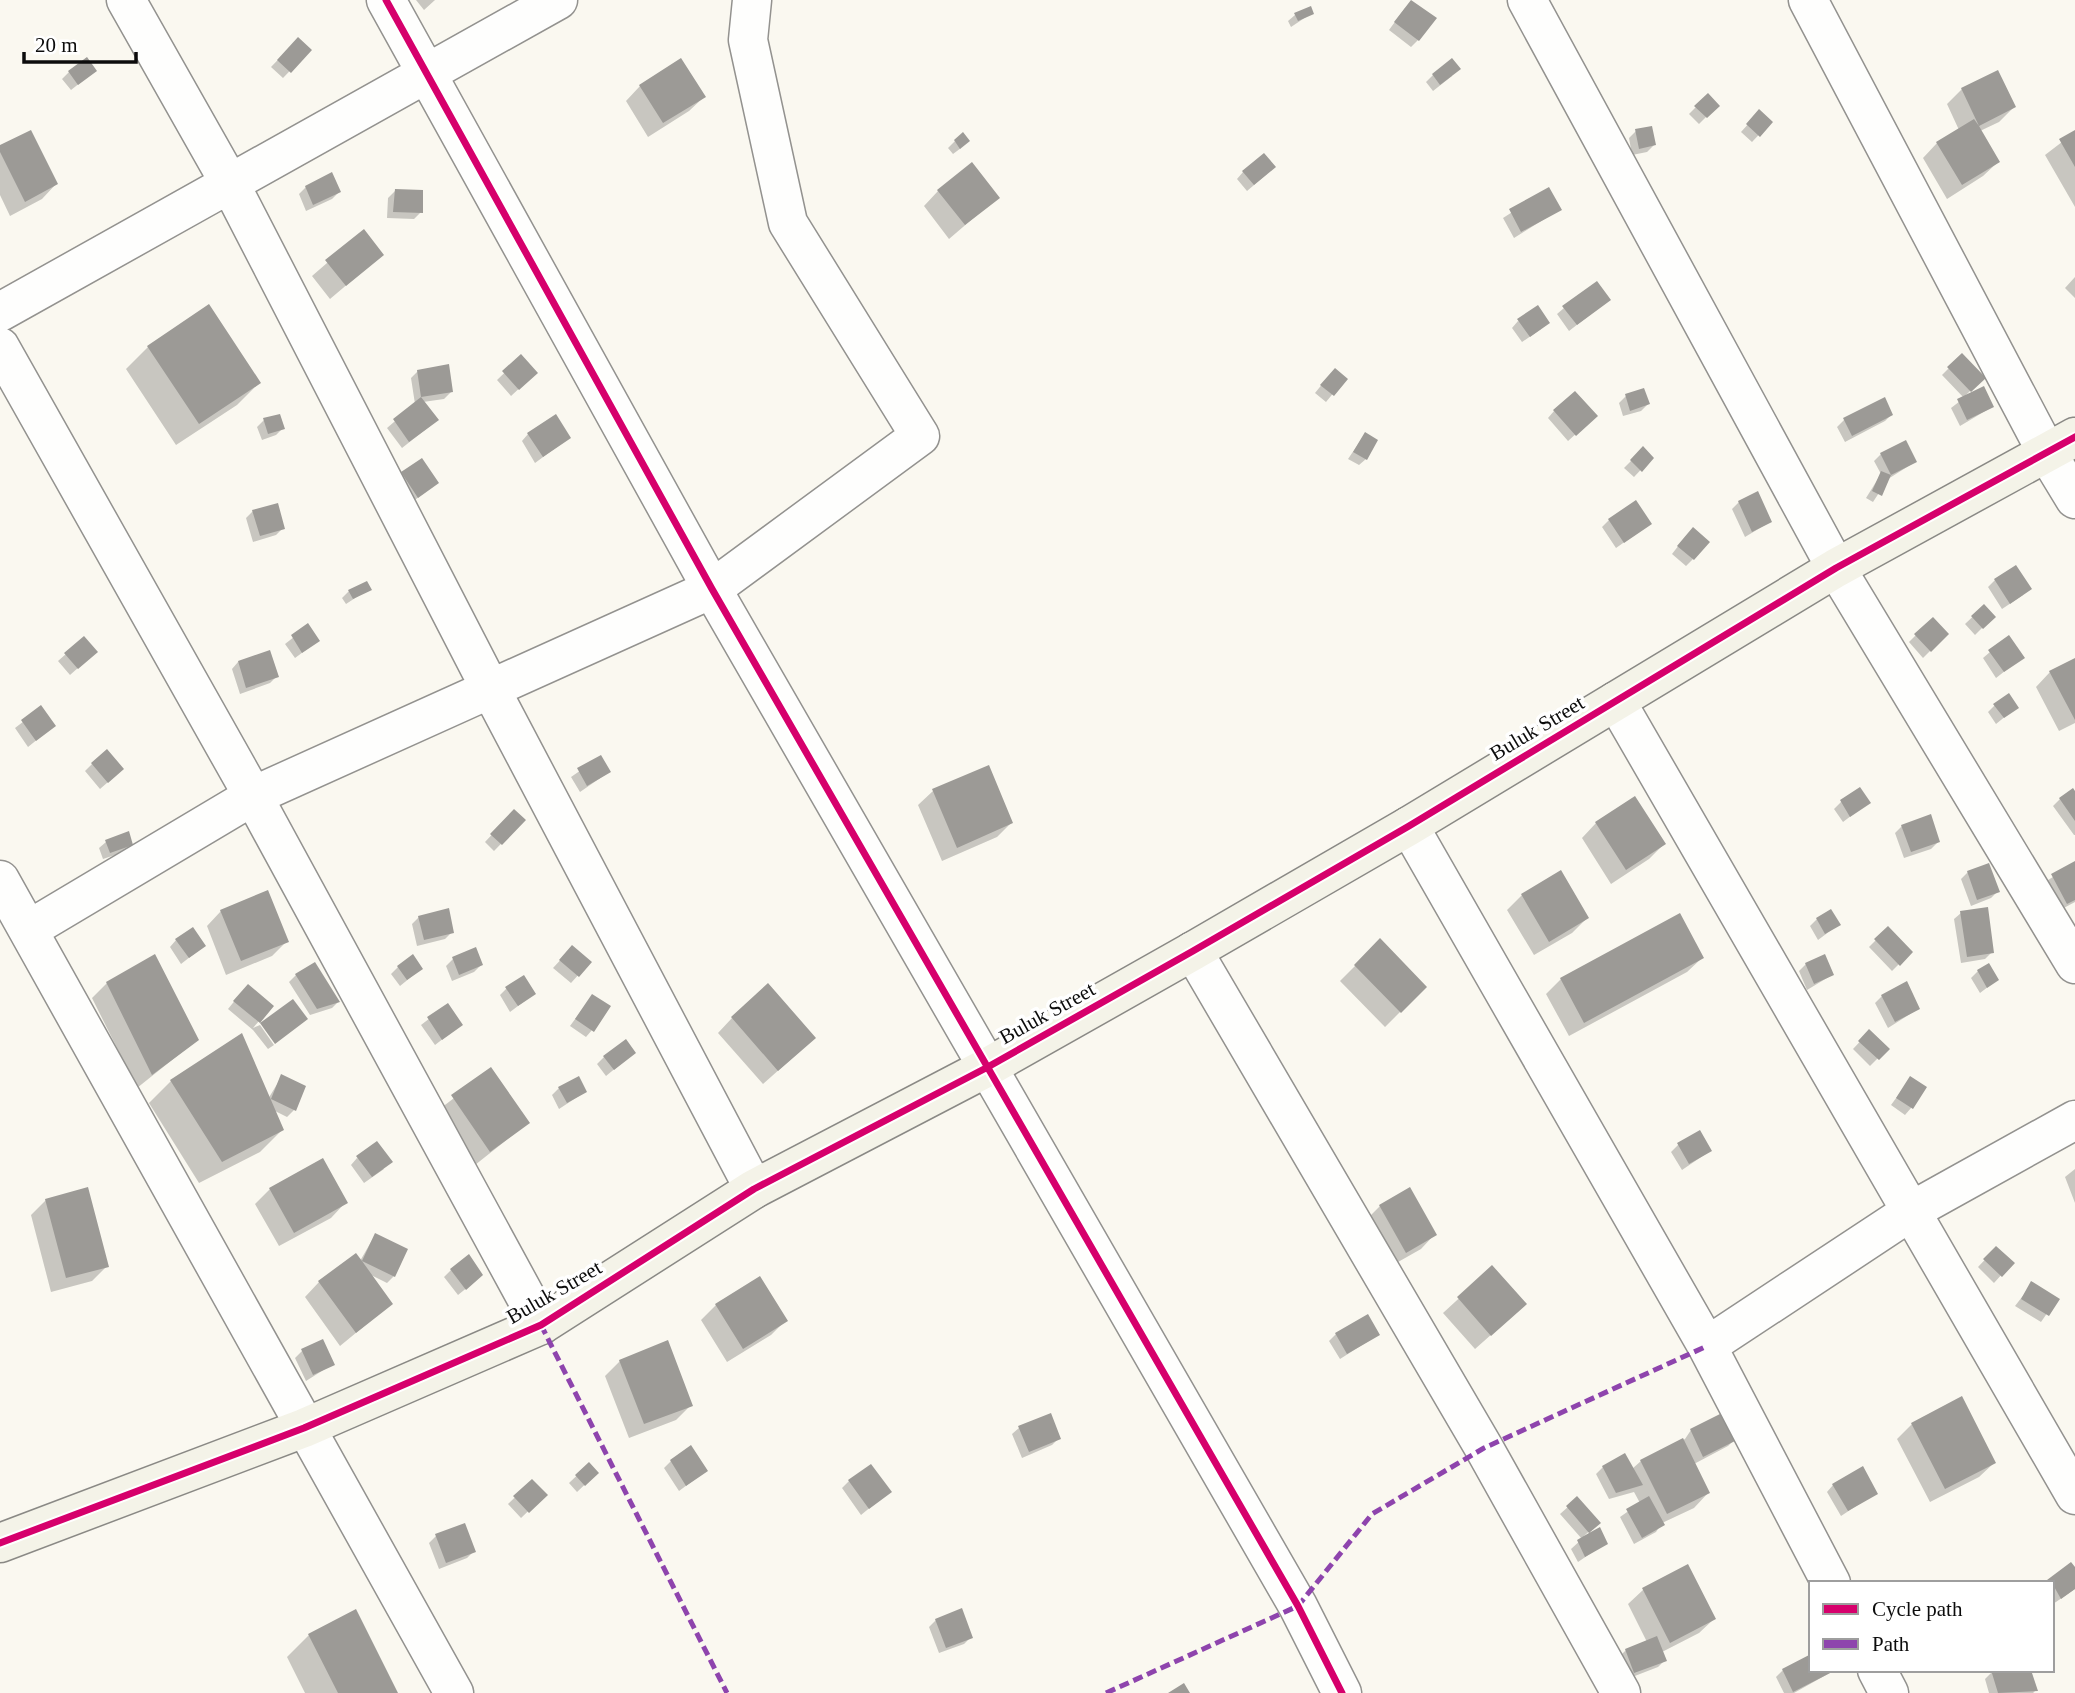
<svg xmlns="http://www.w3.org/2000/svg" width="2075" height="1693" font-family="'Times New Roman',serif">
<style>
.shadow{fill:#0003}
.building{fill:#9c9a96}
.lines{fill:none;stroke-linecap:round;stroke-linejoin:round}
.street-casing{stroke:#93928f;stroke-width:41}
.secondary-casing{stroke:#8a8985;stroke-width:41}
.street{stroke:#fefefd;stroke-width:38}
.secondary{stroke:#f4f3e8;stroke-width:38}
.quiet{stroke:#8e44ad;stroke-width:5;stroke-dasharray:10 5;stroke-linecap:butt}
.cycleway-casing{stroke:#fff;stroke-width:11}
.cycleway{stroke:#d6006c;stroke-width:7}
.labels{text-anchor:middle;stroke-width:7;stroke-linejoin:round;paint-order:stroke}
.street-label{font-size:21px;fill:#0c0c0c;stroke:#fff}
</style>
<rect width="100%" height="100%" fill="#faf8f0"/>
<!-- shadow -->
<path class="shadow" d="M416,0H435L424,10Z
M1405,8L1418,40L1411,47L1389,30Z
M1312,13L1291,27L1288,21L1295,15Z
M298,39L310,50L283,78L271,67Z
M95,71L71,90L62,79L69,72Z
M1433,75L1452,76L1433,91L1426,82Z
M640,86L704,97L689,111L648,137L626,101Z
M1962,89L2014,107L1999,122L1980,131L1998,162L1983,176L1947,199L1923,158L1937,143L1959,130L1947,104Z
M1707,96L1717,106L1699,124L1689,114Z
M1759,112L1771,122L1752,142L1741,132Z
M1636,131L1654,145L1647,152L1632,155L1629,138Z
M2075,132V207L2045,155Z
M955,141L961,148L953,154L948,148Z
M0,147L56,184L42,199L10,216L0,195Z
M1243,172L1267,174L1247,191L1237,179Z
M306,187L339,192L332,199L306,211L299,194Z
M1548,189L1559,210L1514,238L1503,218Z
M395,191L421,212L414,219L387,218L388,198Z
M938,191L998,197L949,239L924,206Z
M364,231L382,255L330,299L312,276Z
M2075,277V298L2065,288Z
M1609,300L1569,331L1557,314L1564,308Z
M209,306L259,383L237,405L176,445L126,369L148,347Z
M1518,321L1541,329L1522,342L1512,328Z
M1962,355L1983,378L1964,397L1992,407L1960,426L1951,408L1964,398L1942,375Z
M521,357L536,373L511,396L497,380Z
M418,371L451,392L444,399L423,402L430,426L402,448L387,428L415,404L411,378Z
M1328,377L1345,379L1326,402L1315,393Z
M1643,390L1648,404L1641,411L1623,416L1619,403L1626,396Z
M1554,411L1588,423L1568,441L1548,418Z
M1891,415L1885,421L1845,442L1837,427L1844,420Z
M264,420L283,428L276,435L262,440L257,427Z
M528,434L569,438L535,463L522,441Z
M1365,434L1366,459L1359,465L1348,459Z
M1643,449L1652,458L1634,477L1624,468Z
M1881,454L1915,462L1888,479L1873,502L1866,498L1881,474L1874,461Z
M421,460L437,483L411,503L395,480Z
M1739,502L1770,522L1745,537L1732,509Z
M253,511L283,528L276,535L253,542L246,518Z
M1609,520L1650,524L1616,548L1602,527Z
M1686,536L1693,559L1686,566L1672,554Z
M1995,580L2023,595L2002,609L1988,587Z
M369,589L346,604L342,598L349,591Z
M1984,606L1993,617L1975,635L1965,624Z
M1932,619L1947,634L1923,658L1909,642Z
M308,626L318,641L295,658L285,644Z
M84,638L88,659L70,675L58,661Z
M1990,652L2023,657L1996,678L1983,658Z
M2075,660V723L2059,731L2036,687L2050,672Z
M238,662L277,676L270,683L240,694L232,669Z
M1995,705L2017,707L1996,724L1988,712Z
M41,708L54,726L28,747L15,728Z
M600,757L609,772L580,792L571,777Z
M92,764L115,776L100,789L85,771Z
M933,791L1011,823L997,837L942,861L918,805Z
M2075,795V835H2074L2053,806L2060,799Z
M1841,802L1868,803L1843,822L1834,809Z
M514,811L524,820L494,851L485,842Z
M1596,823L1664,844L1649,859L1611,884L1582,838Z
M1902,826L1938,842L1931,849L1904,858L1895,833Z
M106,842L131,845L124,852L103,859L99,848Z
M2075,863V902L2060,910L2045,882Z
M1968,872L1998,891L1991,898L1971,906L1961,879Z
M1522,895L1587,918L1572,933L1534,955L1507,910Z
M221,911L287,941L272,956L226,975L207,926Z
M1961,913L1992,952L1985,959L1961,963L1954,919Z
M419,917L452,932L445,939L417,946L412,924Z
M1817,919L1838,925L1818,940L1810,926Z
M1888,928L1911,952L1892,971L1869,947Z
M176,940L204,946L181,964L170,947Z
M1380,941L1425,987L1385,1027L1340,981Z
M566,954L590,962L571,983L553,968Z
M1702,958L1687,972L1569,1036L1546,994L1561,979Z
M453,959L481,965L474,972L452,981L446,966Z
M1806,964L1832,975L1807,990L1799,971Z
M398,967L421,969L400,986L391,974Z
M1978,971L1997,980L1980,993L1971,978Z
M296,975L338,1002L332,1008L310,1015L289,982Z
M107,983L197,1040L137,1088L92,998Z
M507,988L534,994L510,1012L500,995Z
M241,993L272,1006L253,1028L260,1025L274,1045L268,1049L253,1030L228,1009Z
M592,996V1030L586,1037L570,1026Z
M1882,996L1918,1009L1888,1028L1875,1003Z
M447,1005L461,1025L435,1045L421,1025Z
M732,1018L799,1052L763,1084L718,1033Z
M1869,1032L1887,1049L1870,1066L1853,1049Z
M634,1053L606,1076L597,1064L604,1057Z
M491,1070L528,1123L475,1165L437,1111Z
M282,1076L294,1110L287,1117L273,1110L282,1130L260,1152L199,1183L149,1103L171,1081L268,1099Z
M1910,1079L1911,1108L1905,1115L1891,1105Z
M559,1088L585,1092L559,1109L552,1095Z
M1678,1145L1710,1151L1682,1170L1671,1152Z
M357,1158L384,1169L364,1183L351,1165Z
M2075,1169V1203L2065,1177Z
M270,1189L345,1203L331,1218L279,1246L255,1204Z
M1409,1189L1435,1234L1421,1249L1391,1266L1365,1221L1380,1206Z
M46,1200L107,1266L92,1281L51,1292L31,1215Z
M375,1235L394,1276L387,1283L369,1274L391,1304L340,1346L305,1297L319,1282L360,1261Z
M1996,1248L2012,1263L1994,1283L1978,1267Z
M1492,1268L1510,1318L1475,1349L1443,1313Z
M451,1270L474,1282L458,1295L444,1277Z
M2032,1284L2057,1299L2041,1322L2015,1306Z
M716,1305L786,1320L771,1335L727,1362L701,1320Z
M1336,1334L1378,1335L1340,1359L1329,1341Z
M302,1351L333,1364L306,1381L295,1358Z
M620,1361L691,1405L676,1420L629,1438L605,1376Z
M1723,1414L1735,1439L1728,1446L1694,1464L1708,1493L1694,1508L1662,1523L1656,1532L1634,1544L1620,1517L1640,1503L1634,1492L1609,1499L1596,1474L1603,1467L1632,1469L1641,1461L1685,1439L1691,1430Z
M1912,1424L1994,1463L1979,1477L1930,1502L1897,1439Z
M1019,1428L1059,1438L1052,1445L1022,1458L1012,1434Z
M671,1461L706,1471L679,1491L664,1468Z
M589,1464L597,1473L577,1492L569,1483Z
M532,1481L545,1495L521,1518L508,1504Z
M849,1481L889,1492L861,1515L842,1488Z
M1833,1485L1876,1493L1841,1516L1827,1492Z
M1577,1499L1598,1523L1584,1536L1606,1543L1578,1562L1571,1549L1582,1539L1560,1514Z
M436,1536L474,1551L467,1558L439,1569L429,1543Z
M2071,1564L2075,1570V1589L2053,1604L2052,1583H2046Z
M1687,1566L1714,1619L1699,1633L1662,1652L1665,1660L1658,1667L1627,1679L1619,1657L1626,1650L1647,1642L1628,1604L1643,1590Z
M936,1620L971,1637L964,1644L939,1653L929,1627Z
M309,1635L396,1693H305L287,1657Z
M1783,1670H1835L1794,1693H1784L1776,1677Z
M1992,1672L2036,1690L2033,1693H1989L1985,1679Z"/>
<!-- building -->
<path class="building" d="M1411,0L1437,18L1419,41L1394,22Z
M1311,6L1314,14L1298,21L1294,13Z
M298,37L312,50L291,73L277,60Z
M87,57L97,71L78,85L68,71Z
M681,58L706,97L663,123L639,85Z
M1452,58L1461,69L1440,85L1432,74Z
M1998,70L2016,107L1979,126L2000,162L1962,185L1936,142L1974,119L1979,126L1961,88Z
M1708,93L1720,106L1707,118L1694,106Z
M1759,109L1773,122L1760,137L1746,124Z
M1652,126L1656,145L1639,149L1635,129Z
M31,130L58,184L25,202L0,152V145Z
M2075,130V167L2059,139Z
M963,132L970,141L960,149L954,140Z
M1264,153L1276,167L1254,185L1242,171Z
M972,162L1000,198L965,225L937,190Z
M332,172L341,192L313,205L305,186Z
M1549,187L1562,210L1521,232L1509,209Z
M395,189L423,190V213L393,212Z
M364,229L384,255L346,286L325,260Z
M1597,281L1611,300L1577,325L1562,306Z
M209,304L261,383L199,424L147,346Z
M1538,305L1550,323L1530,337L1517,319Z
M1962,353L1986,378L1971,392L1947,367Z
M521,354L538,373L519,390L502,371Z
M449,364L453,392L421,397L417,370Z
M1335,368L1348,379L1334,396L1320,385Z
M1984,386L1994,407L1967,420L1957,399Z
M1644,388L1650,404L1630,411L1625,394Z
M1575,391L1598,416L1576,436L1553,410Z
M421,397L439,420L409,442L393,419Z
M1885,397L1893,415L1852,436L1843,418Z
M280,414L285,429L268,434L263,418Z
M556,414L571,438L543,457L527,433Z
M1365,432L1378,440L1367,460L1353,452Z
M1906,440L1917,462L1891,475L1882,496L1872,491L1881,471L1891,475L1880,453Z
M1643,446L1654,458L1642,472L1630,460Z
M422,458L439,483L418,498L401,472Z
M1758,491L1772,522L1752,532L1738,501Z
M1636,500L1652,524L1624,543L1608,519Z
M278,503L285,529L260,536L252,510Z
M1693,527L1710,542L1694,560L1677,546Z
M2016,565L2032,589L2010,604L1994,579Z
M367,581L372,590L353,599L348,590Z
M1984,604L1996,617L1983,629L1971,616Z
M1933,617L1949,634L1931,652L1914,634Z
M308,623L320,641L302,653L291,635Z
M2009,635L2025,658L2004,672L1988,650Z
M84,636L98,652L78,669L64,653Z
M270,650L279,677L246,688L238,661Z
M2075,658V720L2049,671Z
M2009,693L2019,708L2004,718L1993,704Z
M41,705L56,726L36,741L21,720Z
M107,749L124,769L108,783L91,763Z
M601,755L611,772L587,786L577,768Z
M989,765L1013,823L957,848L932,789Z
M1860,787L1871,803L1850,817L1840,800Z
M2073,788L2075,791V821L2059,798Z
M1635,796L1666,844L1626,870L1595,822Z
M514,809L526,820L502,845L490,834Z
M1931,814L1940,842L1911,852L1901,825Z
M129,831L133,845L110,853L105,840Z
M2075,861V900L2067,904L2051,874Z
M1989,863L2000,892L1977,900L1967,871Z
M1561,870L1589,918L1549,942L1521,894Z
M268,890L289,942L241,961L220,910Z
M1988,907L1994,953L1967,957L1960,911Z
M449,908L454,933L424,940L418,916Z
M1831,909L1841,925L1825,934L1816,918Z
M1680,913L1704,958L1584,1023L1560,978Z
M1888,926L1913,952L1900,966L1874,939Z
M193,927L206,946L189,958L175,939Z
M1380,938L1427,987L1401,1013L1354,965Z
M572,945L592,962L579,977L559,960Z
M476,947L483,965L459,975L452,957Z
M155,954L199,1040L152,1075L106,982Z
M413,954L423,969L407,980L397,966Z
M1825,954L1834,975L1814,984L1805,963Z
M315,962L340,1002L317,1009L295,974Z
M1989,963L1999,980L1987,988L1977,970Z
M524,975L536,994L518,1006L505,987Z
M1907,981L1920,1009L1895,1022L1881,995Z
M768,983L816,1038L778,1071L731,1017Z
M248,984L274,1006L260,1023L233,1001Z
M592,994L611,1006L594,1032L575,1019Z
M293,999L308,1019L275,1044L260,1023Z
M448,1003L463,1025L442,1040L427,1017Z
M1869,1029L1890,1049L1879,1060L1858,1041Z
M242,1033L284,1130L222,1162L170,1080Z
M626,1039L636,1053L614,1070L603,1056Z
M491,1067L530,1123L490,1152L451,1095Z
M281,1074L306,1086L296,1111L271,1099Z
M579,1076L587,1092L567,1103L558,1087Z
M1910,1076L1927,1087L1913,1109L1896,1098Z
M1700,1130L1712,1151L1689,1164L1677,1143Z
M377,1141L393,1162L372,1177L356,1156Z
M323,1158L348,1203L294,1233L269,1188Z
M88,1187L109,1267L66,1278L45,1199Z
M1410,1187L1437,1235L1406,1253L1379,1205Z
M375,1233L408,1249L395,1277L362,1261L393,1304L356,1333L318,1281L356,1253L362,1261Z
M1996,1246L2015,1263L2002,1277L1983,1259Z
M469,1254L483,1275L466,1290L450,1269Z
M1492,1265L1527,1304L1491,1336L1457,1297Z
M760,1276L788,1321L743,1349L715,1304Z
M2031,1281L2060,1299L2049,1316L2021,1299Z
M1368,1314L1380,1335L1347,1354L1335,1333Z
M323,1339L335,1365L313,1375L301,1349Z
M668,1340L693,1406L644,1424L619,1360Z
M1962,1396L1996,1463L1945,1489L1911,1423Z
M1724,1412L1737,1440L1703,1457L1690,1429Z
M1051,1413L1061,1439L1029,1452L1018,1426Z
M1683,1438L1710,1493L1667,1514L1640,1460Z
M691,1445L708,1471L686,1486L670,1460Z
M1625,1453L1643,1485L1616,1493L1602,1466Z
M589,1462L599,1473L585,1486L575,1475Z
M871,1464L892,1492L869,1509L848,1480Z
M1863,1466L1878,1494L1848,1511L1832,1484Z
M532,1479L548,1495L529,1513L513,1496Z
M1577,1496L1601,1523L1589,1533L1600,1527L1608,1544L1585,1557L1577,1540L1589,1533L1566,1506Z
M1649,1496L1665,1525L1642,1538L1626,1509Z
M465,1523L476,1552L446,1563L435,1534Z
M2071,1562L2075,1567V1589L2061,1599L2052,1583L2047,1580Z
M1688,1564L1716,1619L1670,1643L1642,1588Z
M962,1608L973,1638L946,1648L935,1619Z
M356,1609L398,1693H338L308,1634Z
M1657,1636L1667,1661L1634,1673L1625,1649Z
M1811,1654V1670H1836L1793,1692L1782,1669Z
M1991,1670H2031L2038,1691L1998,1693Z
M1184,1683L1190,1693H1168Z"/>
<g class="lines">
<defs>
<path id="street" d="M126,0L229,182L491,690L754,1189
M386,0L712,589L1298,1606L1342,1693
M1527,0L1836,568L2075,964
M1808,0L2047,453L2075,499
M0,312L558,0
M0,347L253,796L541,1325
M1616,701L2075,1495
M1409,826L1707,1346L1831,1583
M0,880L454,1693
M28,930L253,796L712,589L920,436L788,223L748,40L752,0
M1193,951L1484,1448L1621,1693
M1707,1346L1913,1210L2075,1120
M1877,1670L1889,1693"/>
<path id="secondary" d="M0,1543L304,1428L541,1325L754,1189L986,1068L1193,951L1409,826L1836,568L2075,437"/>
</defs>
<!-- street casing -->
<use href="#street" class="street-casing"/>
<!-- secondary casing -->
<use href="#secondary" class="secondary-casing"/>
<!-- street -->
<use href="#street" class="street"/>
<!-- secondary -->
<use href="#secondary" class="secondary"/>
<!-- quiet -->
<path class="quiet" d="M541,1325L727,1693
M1106,1693L1298,1606L1372,1514L1484,1448L1707,1346"/>
<defs>
<path id="cycleway" d="M386,0L712,589L1298,1606L1342,1693
M0,1543L304,1428L541,1325L754,1189L986,1068L1193,951L1409,826L1836,568L2075,437"/>
</defs>
<!-- cycleway casing -->
<use href="#cycleway" class="cycleway-casing"/>
<!-- cycleway -->
<use href="#cycleway" class="cycleway"/>
</g>
<g class="labels">
<!-- street labels -->
<g class="street-label">
<text transform="translate(1537 728) rotate(-31)" y="7">Buluk Street</text>
<text transform="translate(1047 1013) rotate(-29)" y="7">Buluk Street</text>
<text transform="translate(554 1292) rotate(-30)" y="7">Buluk Street</text>
</g>
</g>
<!-- legend -->
<rect x="1809" y="1581" width="245" height="91" fill="#ffffff" stroke="#9e9e9e" stroke-width="2"/>
<rect x="1823" y="1604" width="35" height="10" fill="#d6006c" stroke="#9e9e9e" stroke-width="2"/>
<text x="1872" y="1616" font-size="21" fill="#0c0c0c">Cycle path</text>
<rect x="1823" y="1639" width="35" height="10" fill="#8e44ad" stroke="#9e9e9e" stroke-width="2"/>
<text x="1872" y="1651" font-size="21" fill="#0c0c0c">Path</text>
<!-- scale -->
<path d="M24 52v10h112v-10" fill="none" stroke="#0c0c0c" stroke-width="3.5"/>
<text x="35" y="52" font-size="21" fill="#0c0c0c" stroke="#ffffff" stroke-width="5" paint-order="stroke">20 m</text>
</svg>
